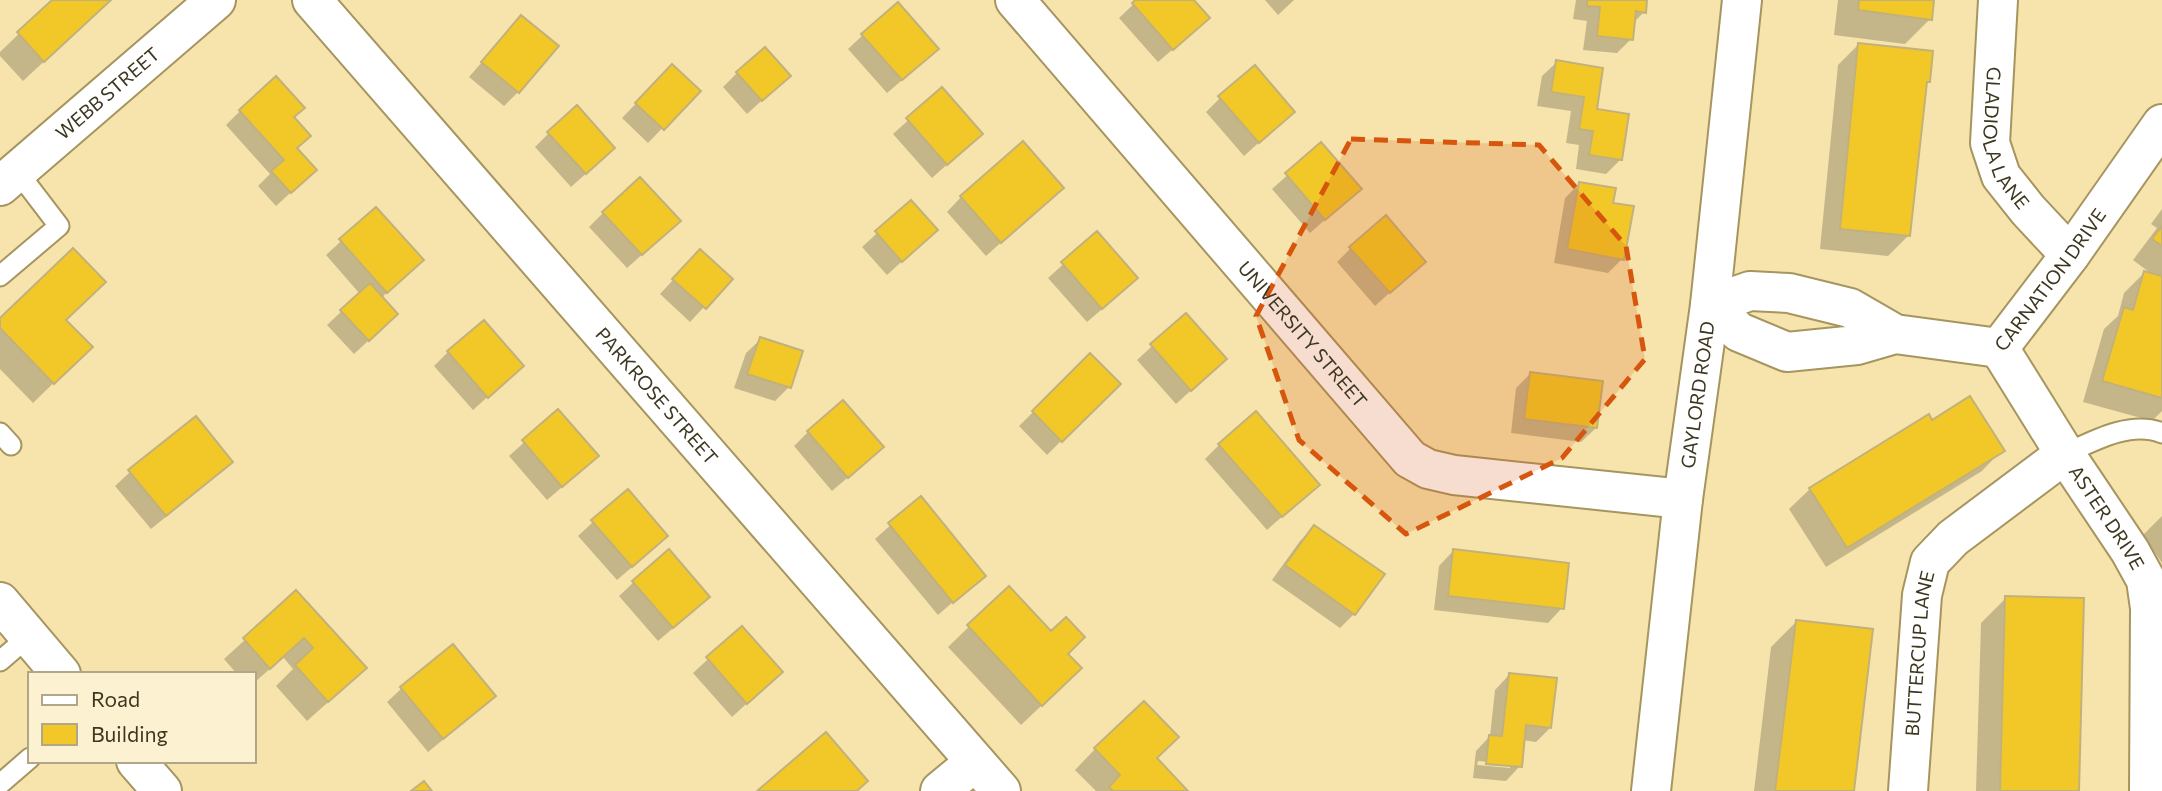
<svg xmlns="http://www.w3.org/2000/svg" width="2162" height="791" font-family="Commissioner,sans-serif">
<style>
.shadow{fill:#0003;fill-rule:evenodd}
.building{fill:#f2c829;stroke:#c3b17b;stroke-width:2}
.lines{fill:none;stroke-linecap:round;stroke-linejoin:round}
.lane-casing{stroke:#a6955f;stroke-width:23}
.street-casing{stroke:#a6955f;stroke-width:42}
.secondary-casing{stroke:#a6955f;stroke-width:42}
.primary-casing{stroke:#a6955f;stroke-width:42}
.lane{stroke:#fff;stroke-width:19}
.street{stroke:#fff;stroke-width:38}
.secondary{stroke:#fff;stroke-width:38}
.primary{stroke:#fff;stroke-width:38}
.marked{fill:#d7560e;fill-opacity:0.2;stroke:#d7560e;stroke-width:5;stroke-dasharray:14 9;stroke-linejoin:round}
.labels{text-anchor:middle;stroke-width:5;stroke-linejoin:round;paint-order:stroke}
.street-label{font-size:19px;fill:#3e3720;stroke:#fcf1d0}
</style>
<rect width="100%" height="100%" fill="#f6e4ac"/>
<!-- shadow -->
<path class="shadow" d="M54,0H110L23,81L0,56V52Z
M1138,0H1192L1193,32L1158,62L1119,18Z
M1265,0H1294L1278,15Z
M1576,0H1645L1644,12L1633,23L1631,39L1617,53L1583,50L1587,21L1573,19Z
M1838,0H1932L1930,19L1905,44L1834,35Z
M521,17L518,92L504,106L469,77Z
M863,35L922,63L887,93L848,49Z
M1858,45L1928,81L1924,85L1909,235L1888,256L1820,249L1838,65Z
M1557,62L1595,111L1620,160L1606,174L1576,169L1579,145L1566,143L1571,111L1537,106L1542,76Z
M672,66L698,91L648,143L622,118Z
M737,73L789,76L747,114L723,87Z
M942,90L981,134L932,178L893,134Z
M1220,98L1293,112L1244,156L1206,112Z
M240,111L292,118L300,184L276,206L258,186L270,174L226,125Z
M549,133L599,162L571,187L535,147Z
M1321,145L1360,189L1310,233L1272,189Z
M1579,184L1622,259L1608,273L1554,263L1565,198Z
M1062,188L986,256L947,212L961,197Z
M910,203L921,244L887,275L862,247Z
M376,209L422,260L381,298L382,328L354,354L327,325L360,294L326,255Z
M2162,209V411L2152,421L2083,402L2104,329L2118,316L2124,293L2144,273L2153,275L2133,260L2157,228L2151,224Z
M603,213L664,235L627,268L589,227Z
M1097,234L1122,292L1087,322L1048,278Z
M1351,248L1424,262L1375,306L1337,262Z
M686,266L730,279L690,322L660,294Z
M1186,315L1210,373L1176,404L1137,360Z
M0,321H64L70,367L33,403L0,369Z
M761,339L789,387L775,401L734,388L746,353Z
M448,352L522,366L473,410L434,366Z
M1090,356L1118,384L1047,455L1019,426Z
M1530,374L1596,428L1581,442L1511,433L1516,388Z
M558,412L582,470L547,500L509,456Z
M808,432L867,461L832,491L794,446Z
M1219,445L1318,485L1267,530L1205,459Z
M2002,450L1982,471L1826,567L1789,509L1810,489Z
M230,462L216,476L151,529L115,486L130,472Z
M920,499L983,576L938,615L875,539Z
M2162,516V563L2143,535Z
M593,522L652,550L617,580L578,536Z
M1314,527L1354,614L1340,628L1272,580L1300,541Z
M1453,551L1562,608L1548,623L1434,610L1439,566Z
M634,582L693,611L658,641L619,596Z
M1009,588L1051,633L1066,654L1059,689L1021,725L948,647Z
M296,593L344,688L307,721L276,686L293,669L283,657L254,683V674H237L224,659Z
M2006,598L2077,791H1976L1981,623Z
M1796,622L1852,791H1754L1771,647Z
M742,628L766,686L732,717L693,673Z
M1509,675L1550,728L1536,742L1523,740L1520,766L1506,781L1473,778L1476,751L1490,736L1495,690ZM1478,761L1510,764V768L1477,765Z
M402,688L494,695L479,710L428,752L387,702Z
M1095,749L1155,759L1186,791H1096L1075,770Z"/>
<!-- building -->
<path class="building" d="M52,0H111L44,62L17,32Z
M1135,0H1194L1210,18L1173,50L1132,3Z
M1587,0H1647L1646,13L1636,11L1633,40L1597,36L1600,7L1587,6Z
M1859,0H1934L1932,20L1858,10Z
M898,2L939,49L902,80L861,34Z
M521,15L559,46L519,93L481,62Z
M1858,43L1933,51L1930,82H1927L1910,236L1840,229Z
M765,47L791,76L762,101L736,72Z
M1556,60L1603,68L1597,109L1629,114L1622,160L1589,155L1593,131L1579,129L1584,97L1551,92Z
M672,64L701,91L664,130L635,103Z
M1255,65L1295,112L1259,143L1218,96Z
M276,76L305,108L294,117L311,136L297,148L317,170L291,193L271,171L284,160L239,110Z
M942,87L983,134L947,165L906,118Z
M577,105L615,148L586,174L547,132Z
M1023,141L1064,188L1001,243L960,196Z
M1321,142L1362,189L1325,220L1285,173Z
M640,177L681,221L642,255L602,212Z
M1579,182L1616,188L1613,203L1634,206L1624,260L1567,249Z
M911,200L938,230L902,262L875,231Z
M376,207L424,260L387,293L339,239Z
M1386,215L1426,262L1390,293L1349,247Z
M2162,226V246L2152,239Z
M1097,231L1138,278L1102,309L1061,262Z
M73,248L106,282L66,320L93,347L54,384L0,328V318Z
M700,249L733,279L706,309L672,279Z
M2144,271L2162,276V398L2102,381L2124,307L2133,310Z
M370,283L398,314L369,341L340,310Z
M1186,313L1227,359L1191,391L1150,344Z
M484,320L524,366L488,398L447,351Z
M760,337L803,351L791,388L747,374Z
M1090,353L1121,384L1062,442L1032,411Z
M1530,372L1603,381L1597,428L1524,419Z
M1970,396L2005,451L1847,548L1809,488L1929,414L1932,420Z
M843,400L884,447L848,478L807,431Z
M558,409L599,456L562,487L522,440Z
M1256,411L1320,485L1282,517L1218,444Z
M196,416L233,462L166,516L128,470Z
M628,489L668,536L632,567L591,520Z
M921,496L986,576L953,603L888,523Z
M1314,525L1385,574L1355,615L1285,565Z
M669,549L710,597L673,628L632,581Z
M1453,549L1569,563L1564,609L1448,596Z
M1009,586L1051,631L1066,617L1085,637L1068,654L1082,668L1042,706L967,625Z
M296,590L367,668L328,702L295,665L313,648L304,638L270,669L243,638Z
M2005,596L2084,598L2079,791H2000Z
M1796,620L1873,629L1854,791H1775Z
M742,626L783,672L747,704L706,657Z
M453,644L496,696L443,739L400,687Z
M1509,673L1557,678L1551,728L1526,725L1522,767L1486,764L1489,735L1502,736Z
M1144,701L1179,737L1157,758L1188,791H1113L1109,787L1120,775L1094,748Z
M826,732L868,781L857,791H757Z
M424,781L432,791H411Z"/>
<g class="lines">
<defs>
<path id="lane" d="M0,276L59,226L17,171
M0,433L11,445
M2065,454C2093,441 2131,420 2162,433
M0,661L29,636
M0,784L30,758"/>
<g id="street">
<path id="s1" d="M312,0L1001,791"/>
<path id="s2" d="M1015,0L1410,459L1428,469L1454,475L1683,499"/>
<path id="s3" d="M1998,0L1990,143L2001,176L2028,210L2070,255"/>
<path id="s4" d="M0,186L216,0"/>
<path id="s5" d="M1895,334L1857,345L1787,352L1739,332L1710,305L1750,291L1789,293L1850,308L1895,334L1999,348L2070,255L2162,124"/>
<path id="s6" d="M1999,348L2065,454L2130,551L2146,580L2150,608L2149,791"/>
<path d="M940,791L975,762"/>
<path id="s7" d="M1908,791L1922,595L1930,562L1953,538L2065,454"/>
</g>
<g id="secondary">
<path id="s8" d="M1651,791L1683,499L1710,305L1742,0"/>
</g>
<path id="primary" d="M0,602L61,674
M136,761L162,791"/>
</defs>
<!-- lane casing -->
<use href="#lane" class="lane-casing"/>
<!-- street casing -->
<use href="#street" class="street-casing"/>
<!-- secondary casing -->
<use href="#secondary" class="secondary-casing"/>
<!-- primary casing -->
<use href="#primary" class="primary-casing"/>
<!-- lane -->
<use href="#lane" class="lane"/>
<!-- street -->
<use href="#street" class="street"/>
<!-- secondary -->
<use href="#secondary" class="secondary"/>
<!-- primary -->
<use href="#primary" class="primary"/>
</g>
<!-- marked area -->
<path class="marked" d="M1351,139L1539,145L1626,246L1645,359L1562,458L1406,534L1299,440L1256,316Z"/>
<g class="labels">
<!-- street labels -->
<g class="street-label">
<text dy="7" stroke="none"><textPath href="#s4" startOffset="142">WEBB STREET</textPath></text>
<text dy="7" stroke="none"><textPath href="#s3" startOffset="142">GLADIOLA LANE</textPath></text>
<text dy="7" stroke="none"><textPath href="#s5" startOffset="588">CARNATION DRIVE</textPath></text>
<text dy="7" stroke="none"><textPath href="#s2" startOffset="441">UNIVERSITY STREET</textPath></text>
<text dy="7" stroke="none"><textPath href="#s1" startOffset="525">PARKROSE STREET</textPath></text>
<text dy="7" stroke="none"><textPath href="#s8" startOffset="399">GAYLORD ROAD</textPath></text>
<text dy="7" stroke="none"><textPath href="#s6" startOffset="201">ASTER DRIVE</textPath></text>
<text dy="7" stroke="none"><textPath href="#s7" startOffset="138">BUTTERCUP LANE</textPath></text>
</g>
</g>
<!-- legend -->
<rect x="28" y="672" width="228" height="91" fill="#fcf1d0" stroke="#b0a78a" stroke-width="2"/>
<rect x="42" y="695" width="35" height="10" fill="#ffffff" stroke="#b0a78a" stroke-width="2"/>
<text x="91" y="707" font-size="21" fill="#3e3720">Road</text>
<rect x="42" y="724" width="35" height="21" fill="#f2c829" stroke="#b0a78a" stroke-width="2"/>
<text x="91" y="742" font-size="21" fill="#3e3720">Building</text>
</svg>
